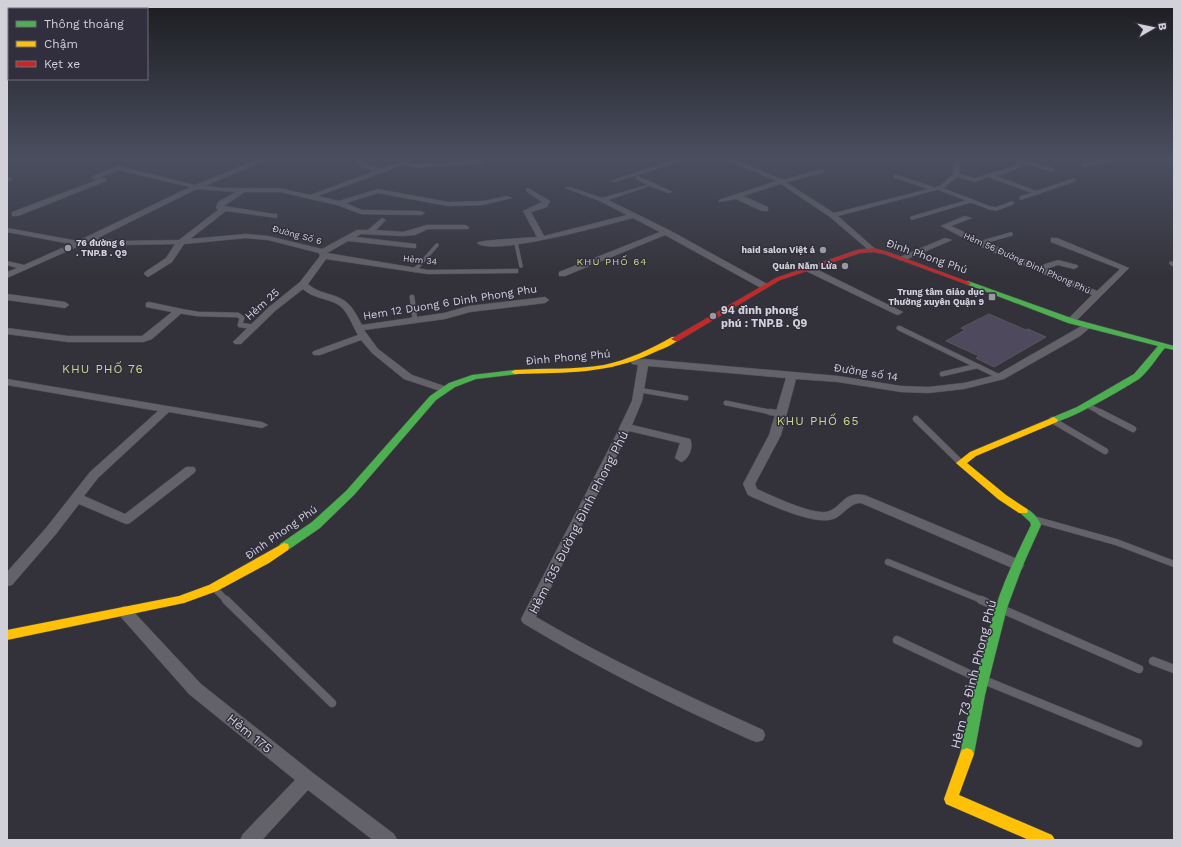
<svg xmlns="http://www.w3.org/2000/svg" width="1181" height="847" font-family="'Work Sans',sans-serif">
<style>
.building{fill:#4e495c;stroke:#58575e}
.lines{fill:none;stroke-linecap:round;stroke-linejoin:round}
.lane-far3-casing{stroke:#4f4e55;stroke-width:4}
.lane-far2-casing{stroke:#4f4e55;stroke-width:5.5}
.lane-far1-casing{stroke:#4f4e55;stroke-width:7}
.lane-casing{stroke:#4f4e55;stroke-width:9}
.street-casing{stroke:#4f4e55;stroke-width:1}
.fast-casing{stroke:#4f4e55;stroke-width:1}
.slow-casing{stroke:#4f4e55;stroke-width:1}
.jam-casing{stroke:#4f4e55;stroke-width:1}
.lane-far3{stroke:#646269;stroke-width:3.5}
.lane-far2{stroke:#646269;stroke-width:4.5}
.lane-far1{stroke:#646269;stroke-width:6}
.lane{stroke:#646269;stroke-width:8}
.street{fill:#646269;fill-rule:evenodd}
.fast{fill:#4caf50;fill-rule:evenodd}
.slow{fill:#ffc107;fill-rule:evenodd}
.jam{fill:#c62828;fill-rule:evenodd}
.poi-dot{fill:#9a99a2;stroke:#312e3d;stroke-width:1.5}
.labels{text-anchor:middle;stroke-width:3;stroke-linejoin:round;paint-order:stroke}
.far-street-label{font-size:9px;fill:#d2d1da;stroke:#312e3d}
.far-poi-label{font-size:9px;font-weight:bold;fill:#d2d1da;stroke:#312e3d;text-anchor:end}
.far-neighbourhood-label{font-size:10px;letter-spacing:1px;fill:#cdd78a;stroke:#312e3d}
.street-label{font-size:11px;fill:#d2d1da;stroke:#312e3d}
.poi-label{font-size:11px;font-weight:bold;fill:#d2d1da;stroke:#312e3d;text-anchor:start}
.neighbourhood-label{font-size:12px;letter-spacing:1px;fill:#cdd78a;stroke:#312e3d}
.near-street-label{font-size:13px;fill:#d2d1da;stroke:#312e3d}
</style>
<rect width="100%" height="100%" fill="#33323a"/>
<!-- building -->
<path class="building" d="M989,314L1026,330L1028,329L1046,337L994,367L976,358L979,356L946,341L965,330L961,328Z"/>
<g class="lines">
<defs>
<path id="lane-far3" d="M1022,161L1053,170
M1084,165L1124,158
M956,175L975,180L984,177
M895,176L934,189
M7,180L10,179
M781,182L822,171
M938,188L990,208L996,209L1012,203
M1021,198L1074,180
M912,218L970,201
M516,243L521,266
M980,243L1011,234
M1171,263L1174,265
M416,269L437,245"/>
<path id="lane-far2" d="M415,270L417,268
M412,297L415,320
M179,311L198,314L238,315L242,318L240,325L254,327
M899,328L1000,377
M942,374L977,366
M639,390L686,398
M726,403L775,413
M1087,405L1102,413"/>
<path id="lane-far1" d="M770,412L782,414
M1100,412L1133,429
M916,419L961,463
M1052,420L1105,451
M1037,520L1116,542L1174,564
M888,562L984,601
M215,589L227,601"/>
<path id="lane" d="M226,600L332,703
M981,600L1139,669
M897,640L978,678
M1153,661L1174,669
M986,681L1138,743"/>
<path id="street" d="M261,158H271L205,186L223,188H280L310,195L375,171L362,167L353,158H360L366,164L381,169L403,161L417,164L482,160L485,162L484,163L417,168L403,165L318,196L339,201L378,189L448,202L483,201L508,196L512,198L483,205L448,206L378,193L346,203L362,210L421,211L425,213L421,215L361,214L337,205L280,192H245L224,206L274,214H277V218L226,211L190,239L246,234L268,236L322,249L357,230H368L382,218L386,220L376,230L403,232L427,225H465L469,227L468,229H428L415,235L403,236L361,234L356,237L416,244V248H413L348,241L327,253L428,270L515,269H518V273L428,274L326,259L308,284C318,294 334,293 345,301C353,307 357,316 362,325L444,313L469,306L545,297L549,300L545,303L470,312L445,319L364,330L378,349L412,375L447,387L448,389L443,392L404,379L372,353L361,340L320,355H314L312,353L314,351L358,335C352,325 347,309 337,304C326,298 312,298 303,289L275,311L241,344H235L233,342L235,340L269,307L300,282L320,256L319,253L268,240L246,238L184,244L172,262L148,277L144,274L145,272L166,258L175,244L120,245L90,241L7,278V272L17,268L7,265V261L24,265L71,244L7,232V228L78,241L190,187L118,170L101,177L106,179V181L18,216H12V212L97,180L91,177L118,166L195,185ZM197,189L236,192L218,202L216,208L218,210L179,240L120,241L98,238Z
M681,158H692L615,182L610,181Z
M722,158H731L781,179L834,213L940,186L953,174L955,158H961L959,175L944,188L838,216L874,248L875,250L871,252L830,217L781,184L743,196L768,207V211H762L736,199L719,202V200L776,181Z
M1012,158H1020L1025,162L1017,169L997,176L1039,192V194H1035L985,176L987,174L1013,167L1018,162Z
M638,176L673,192L668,193L647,185V187L608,200L669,230L767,284V288H761L665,235L565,276H559V272L660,232L633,218C609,224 493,257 477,243C480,240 527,238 537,237L523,211L542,202L526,191V189L528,188L550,201L547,207L531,212L544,236L627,215L600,201L565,188L570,187L602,198L647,185L636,179V177Z
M965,216L972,218L951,226L1039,266L1058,260L1077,265L1078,267L1074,269L1058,265L1046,269L1097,291L1120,269L1051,242V238H1057L1129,268L1074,323H1068V319L1092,295L977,245L941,226Z
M945,238L952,240L905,260H899L898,258Z
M804,266H810L903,312L898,315L895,314L804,270Z
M7,294L65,302L69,305L65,308L7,300Z
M149,302L182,309L184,311L152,339L143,342H68L7,334V328L68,336H142L172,312L146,307V303Z
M1087,323L1092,326L1080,336L1004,379L964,389L928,393L901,392L838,382L796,379L781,435L755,484L757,489C772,496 810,514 826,512C842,509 843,489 867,496L1022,561L1024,565L1022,569L1017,570L861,503C850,502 843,516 833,519C814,526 766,503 748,495L743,484L769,435L786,378L648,366L642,401L632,425L690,439C694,446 689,460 681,462L675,458L680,443L629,431L536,617C609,660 686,695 763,730L765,735L763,740L757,742L751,740C673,705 596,667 523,623L521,619L615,437L632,401L638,365L632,364L631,362L632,360L644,359L838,376L901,386L928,387L964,383L996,375Z
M7,379L262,422L268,425L262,428L169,412L98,478L84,496L125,514L186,467H194L196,470L194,473L130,523L126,524L79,504L56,534L12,585L7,586V572L46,528L90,472L158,411L7,385Z
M125,606L130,608L201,684L313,773L394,834L397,840H373L308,790L262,840H240L243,834L295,780L189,694L120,616L118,612L120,608Z"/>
<path id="fast" d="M1164,158H1174V162L1164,159Z
M968,281L1074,319L1174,346V350L1165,348C1157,357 1149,371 1139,379C1126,387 1063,425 1051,422L1050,420L1051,418L1077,407L1134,374L1158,346L1068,323L966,284L965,283Z
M515,370H518L519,372L518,374L476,379L455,387L436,400L354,495L320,528L288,550L284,551L280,550L279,547L280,544L312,522L346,491L430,396L449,383L472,375Z
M1023,507C1031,510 1038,517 1041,525L1023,565L1007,608L985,695L974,754L972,758L967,760L962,758L960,754C970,705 981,657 995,609C1004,580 1018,552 1031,525L1030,522L1018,511L1019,509Z"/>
<path id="slow" d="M672,337H675L679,339C673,345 662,349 655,352C607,375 566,372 515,374L511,372L515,370C545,368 575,370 604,365C628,360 651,349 672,337Z
M1054,417L1058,420L1057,422L976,456L967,463L1006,495L1027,509L1028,511L1027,513H1019L998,499L956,463L970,452Z
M284,543L288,544L289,547L288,550L269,563L217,591L184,603L7,640V630L179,596L209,585Z
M967,748L972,750L974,754L959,795L1052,835L1055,840H1029L946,804L944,799L960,754L962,750Z"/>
<path id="jam" d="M873,248L888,252L971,283L968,285L966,284L884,254L873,252L860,253L780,280L678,341H675L671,339L776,278L857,250Z"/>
</defs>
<!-- lane-far3 casing -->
<use href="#lane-far3" class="lane-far3-casing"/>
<!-- lane-far2 casing -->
<use href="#lane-far2" class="lane-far2-casing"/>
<!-- lane-far1 casing -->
<use href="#lane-far1" class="lane-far1-casing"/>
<!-- lane casing -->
<use href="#lane" class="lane-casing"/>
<!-- street casing -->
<use href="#street" class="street-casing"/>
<!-- fast casing -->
<use href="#fast" class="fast-casing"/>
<!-- slow casing -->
<use href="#slow" class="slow-casing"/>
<!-- jam casing -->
<use href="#jam" class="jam-casing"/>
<!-- lane-far3 -->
<use href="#lane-far3" class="lane-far3"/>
<!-- lane-far2 -->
<use href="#lane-far2" class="lane-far2"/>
<!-- lane-far1 -->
<use href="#lane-far1" class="lane-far1"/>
<!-- lane -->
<use href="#lane" class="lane"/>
<!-- street -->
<use href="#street" class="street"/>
<!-- fast -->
<use href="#fast" class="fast"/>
<!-- slow -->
<use href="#slow" class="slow"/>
<!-- jam -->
<use href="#jam" class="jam"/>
</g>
<!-- sky -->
<linearGradient id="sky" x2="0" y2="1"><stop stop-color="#1c1c20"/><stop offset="0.57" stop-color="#4a4f60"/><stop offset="1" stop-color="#4a4f60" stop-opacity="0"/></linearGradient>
<rect width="1181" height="277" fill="url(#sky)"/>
<!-- markers -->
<g class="poi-dot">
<circle cx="68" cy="248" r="4"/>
<circle cx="823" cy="250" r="4"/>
<circle cx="845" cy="266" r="4"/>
<rect x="988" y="293" width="8" height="8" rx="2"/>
<circle cx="713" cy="316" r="4"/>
</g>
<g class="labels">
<!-- far-street labels -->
<g class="far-street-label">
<text transform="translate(297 235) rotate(15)" y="3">Đường Số 6</text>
<text transform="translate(420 260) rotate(6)" y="3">Hẻm 34</text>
<text transform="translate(1027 263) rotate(24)" y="3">Hẻm 56 Đường Đình Phong Phú</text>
</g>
<!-- far-poi labels -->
<g class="far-poi-label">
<text x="76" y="246" text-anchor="start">76 đường 6<tspan x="76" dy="10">. TNP.B . Q9</tspan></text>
<text x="815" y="253">haid salon Việt á</text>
<text x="837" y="269">Quán Năm Lửa</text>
<text x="984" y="295">Trung tâm Giáo dục<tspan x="984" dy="10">Thường xuyên Quận 9</tspan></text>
</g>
<!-- far-neighbourhood labels -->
<g class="far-neighbourhood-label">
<text x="612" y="265">KHU PHỐ 64</text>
</g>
<!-- street labels -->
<g class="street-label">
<text transform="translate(927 256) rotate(19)" y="4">Đình Phong Phú</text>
<text transform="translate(450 302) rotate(-9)" y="4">Hem 12 Duong 6 Dinh Phong Phu</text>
<text transform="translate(262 304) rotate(-42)" y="4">Hẻm 25</text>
<text transform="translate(568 357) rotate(-5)" y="4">Đình Phong Phú</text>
<text transform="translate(866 372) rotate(9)" y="4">Đường số 14</text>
<text transform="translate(281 532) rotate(-35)" y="4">Đình Phong Phú</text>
</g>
<!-- poi labels -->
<g class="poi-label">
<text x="721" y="314">94 đình phong<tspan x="721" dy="13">phú : TNP.B . Q9</tspan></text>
</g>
<!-- neighbourhood labels -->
<g class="neighbourhood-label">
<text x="103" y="373">KHU PHỐ 76</text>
<text x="818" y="425">KHU PHỐ 65</text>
</g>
<!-- near-street labels -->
<g class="near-street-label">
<text transform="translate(578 522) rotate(-63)" y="5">Hẻm 135 Đường Đình Phong Phú</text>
<text transform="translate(973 674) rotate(-76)" y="5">Hẻm 73 Đình Phong Phú</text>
<text transform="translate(250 733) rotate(39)" y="5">Hẻm 175</text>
</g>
</g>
<!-- border -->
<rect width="1181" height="847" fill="none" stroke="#d2d1da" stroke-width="16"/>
<!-- legend -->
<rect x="8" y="8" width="140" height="72" fill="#312e3d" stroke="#716f7c"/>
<rect x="16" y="21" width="20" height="6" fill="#4caf50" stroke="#716f7c"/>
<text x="44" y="28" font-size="12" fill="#d2d1da">Thông thoáng</text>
<rect x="16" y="41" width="20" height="6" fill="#ffc107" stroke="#716f7c"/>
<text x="44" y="48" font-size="12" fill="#d2d1da">Chậm</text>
<rect x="16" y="61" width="20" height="6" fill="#c62828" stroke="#716f7c"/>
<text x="44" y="68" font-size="12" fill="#d2d1da">Kẹt xe</text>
<!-- north arrow -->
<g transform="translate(1153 28) rotate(81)" stroke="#312e3d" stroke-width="3" paint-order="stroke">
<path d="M0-3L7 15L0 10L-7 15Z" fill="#d2d1da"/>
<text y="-6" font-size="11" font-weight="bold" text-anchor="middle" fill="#d2d1da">B</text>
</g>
</svg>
